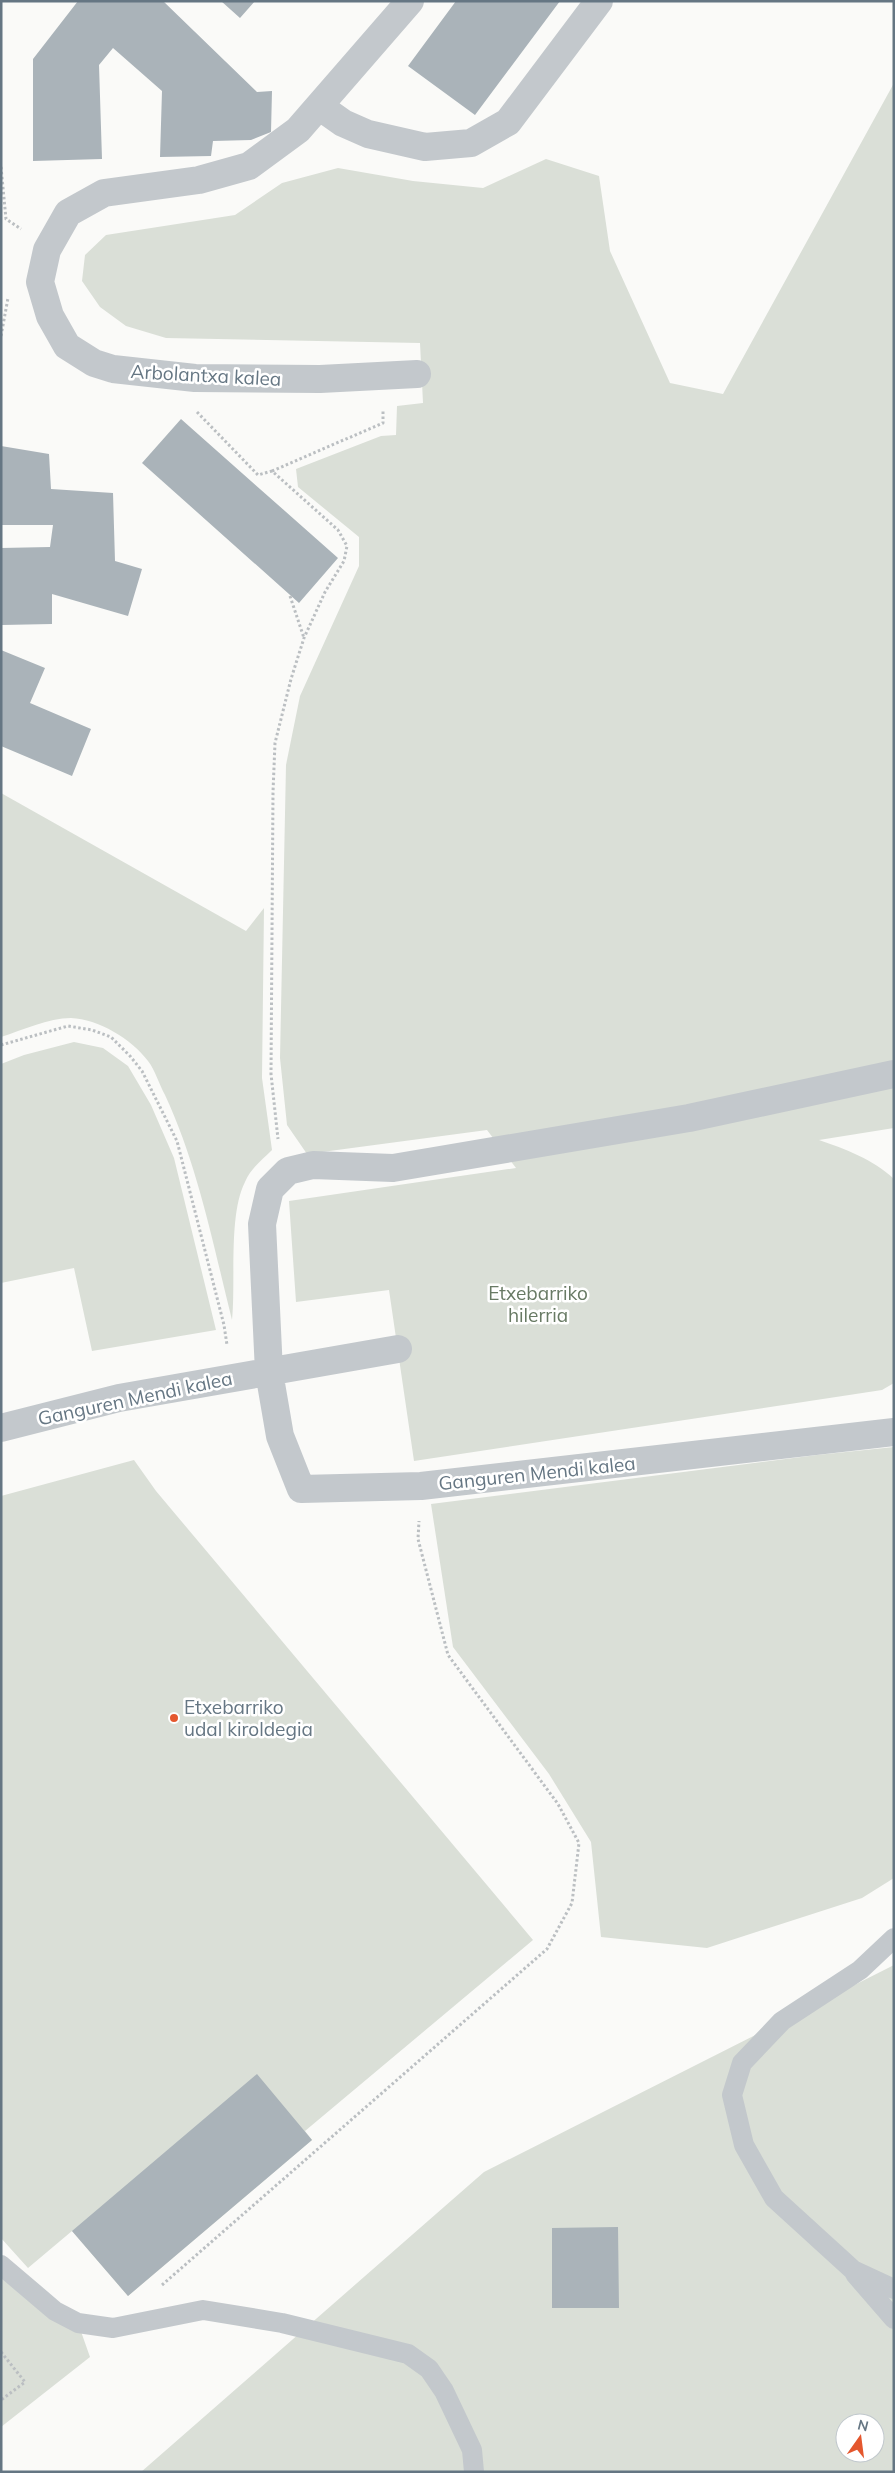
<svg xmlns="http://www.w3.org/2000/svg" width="895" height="2473" font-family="Mulish,sans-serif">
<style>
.green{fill:#dadfd7;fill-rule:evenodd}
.building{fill:#aab3b9}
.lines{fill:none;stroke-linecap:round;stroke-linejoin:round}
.path{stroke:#bbbfc2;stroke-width:3;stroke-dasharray:2.5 2.5;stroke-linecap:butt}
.lane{stroke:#c3c8cc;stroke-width:20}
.street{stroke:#c3c8cc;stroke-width:28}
.poi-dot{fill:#e4572e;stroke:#fff;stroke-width:2}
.labels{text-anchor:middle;stroke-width:5;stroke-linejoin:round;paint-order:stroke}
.street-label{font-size:19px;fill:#657683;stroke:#fff}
.park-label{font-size:19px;fill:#687a64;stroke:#fff}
.poi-label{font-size:19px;fill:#657683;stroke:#fff;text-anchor:start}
</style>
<rect width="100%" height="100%" fill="#fafaf8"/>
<!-- green -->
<path class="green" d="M894,83V1128L819,1140C845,1149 873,1159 894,1179V1383L882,1390L414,1461L389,1290L296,1302L289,1201L516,1168L487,1130L307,1154L287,1125L280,1058L286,765L300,696L359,566V537L298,487L296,469L381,436L396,435L397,406L423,403L420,343L166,338L126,326L100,307L82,281L85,255L106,235L235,215L282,183L338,168L413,181L483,188L546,159L599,176L610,251L670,383L723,394Z
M1,793L246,931L264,908L262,1078L272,1150C262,1160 251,1168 245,1182C228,1215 236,1282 232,1320C213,1244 198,1166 165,1095C159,1084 155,1070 148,1061C132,1039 98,1019 71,1018C48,1018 23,1030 1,1037Z
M74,1042L103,1048L128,1066L151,1105L174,1158L216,1330L92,1351L74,1268L1,1283V1064L24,1055Z
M894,1447V1878L862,1898L707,1948L601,1937L591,1842L549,1774L453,1647L431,1504L817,1455Z
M134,1460L156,1491L533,1940L305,2131L312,2140L128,2296L72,2231L28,2268L1,2238V1496Z
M894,1965V2472H141L484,2172ZM845,2423H875V2453H845Z
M1,2265L78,2323L90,2357L1,2427Z"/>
<!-- building -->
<path class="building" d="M78,1H163L257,92L272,91L271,132L251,140L213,141L211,156L160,157L162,91L113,48L99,65L102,159L33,161V59Z
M221,1H255L240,18Z
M456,1H560L475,115L408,66Z
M181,419L338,558L299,603L142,463Z
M1,446L49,454L51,489L113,493L115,561L142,569L128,616L52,594V624L2,625L1,548L50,547L53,525H1Z
M1,650L45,668L30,703L91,729L72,776L1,746Z
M257,2074L312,2140L128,2296L72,2231Z
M618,2227L619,2308H552V2228Z"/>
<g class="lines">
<!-- path -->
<path class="path" d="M1,167L6,219L21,229
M1,336L8,298
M197,412L258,475L272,471L338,530L347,546L344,561L325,592L304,638L291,679L275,743L273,792L271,1074L278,1139
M272,471L383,423V410
M290,596L304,638
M1,1045L68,1026L92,1030L111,1037L130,1056L142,1071L177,1141L224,1325L227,1345
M162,2285L547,1949L572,1903L579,1843L558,1804L448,1655L418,1539L419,1521
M1,2352L25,2382L1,2400"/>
<!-- lane -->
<path class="lane" d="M894,1938L860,1970L782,2021L742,2063L732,2095L744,2145L774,2198L853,2270L894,2289
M1,2265L55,2311L78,2323L113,2328L203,2310L282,2323L408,2354L429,2369L444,2391L472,2450L474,2472
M855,2274L894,2319"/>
<!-- street -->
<path class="street" d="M410,1L298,130L249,166L199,180L104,193L68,213L47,250L40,282L50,316L67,346L94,363L113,369L195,378L320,379L417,374
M319,106L343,123L368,134L425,147L471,143L508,122L599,1
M894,1074L689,1118L393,1168L313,1165L288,1171L270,1189L262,1224L269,1372L280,1436L301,1489L421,1486L894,1432
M1,1428L119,1398L398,1349"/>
</g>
<!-- markers -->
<circle class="poi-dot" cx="174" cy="1718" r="5"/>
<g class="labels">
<!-- street labels -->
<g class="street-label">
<text transform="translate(206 375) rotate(3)" y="7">Arbolantxa kalea</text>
<text transform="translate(135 1398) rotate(-12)" y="7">Ganguren Mendi kalea</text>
<text transform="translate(537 1473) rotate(-6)" y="7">Ganguren Mendi kalea</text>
</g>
<!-- park labels -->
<g class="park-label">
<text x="538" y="1300">Etxebarriko<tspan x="538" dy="22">hilerria</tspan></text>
</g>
<!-- poi labels -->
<g class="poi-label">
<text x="184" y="1714">Etxebarriko<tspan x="184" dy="22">udal kiroldegia</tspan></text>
</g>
</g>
<!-- border -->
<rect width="895" height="2473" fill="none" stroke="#657683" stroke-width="5"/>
<!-- north arrow -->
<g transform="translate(860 2438) rotate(14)"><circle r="24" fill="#ffffff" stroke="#c1c8cd"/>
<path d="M0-4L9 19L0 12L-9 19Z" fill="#e4572e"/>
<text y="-8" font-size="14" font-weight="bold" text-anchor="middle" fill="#657683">N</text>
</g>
</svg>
